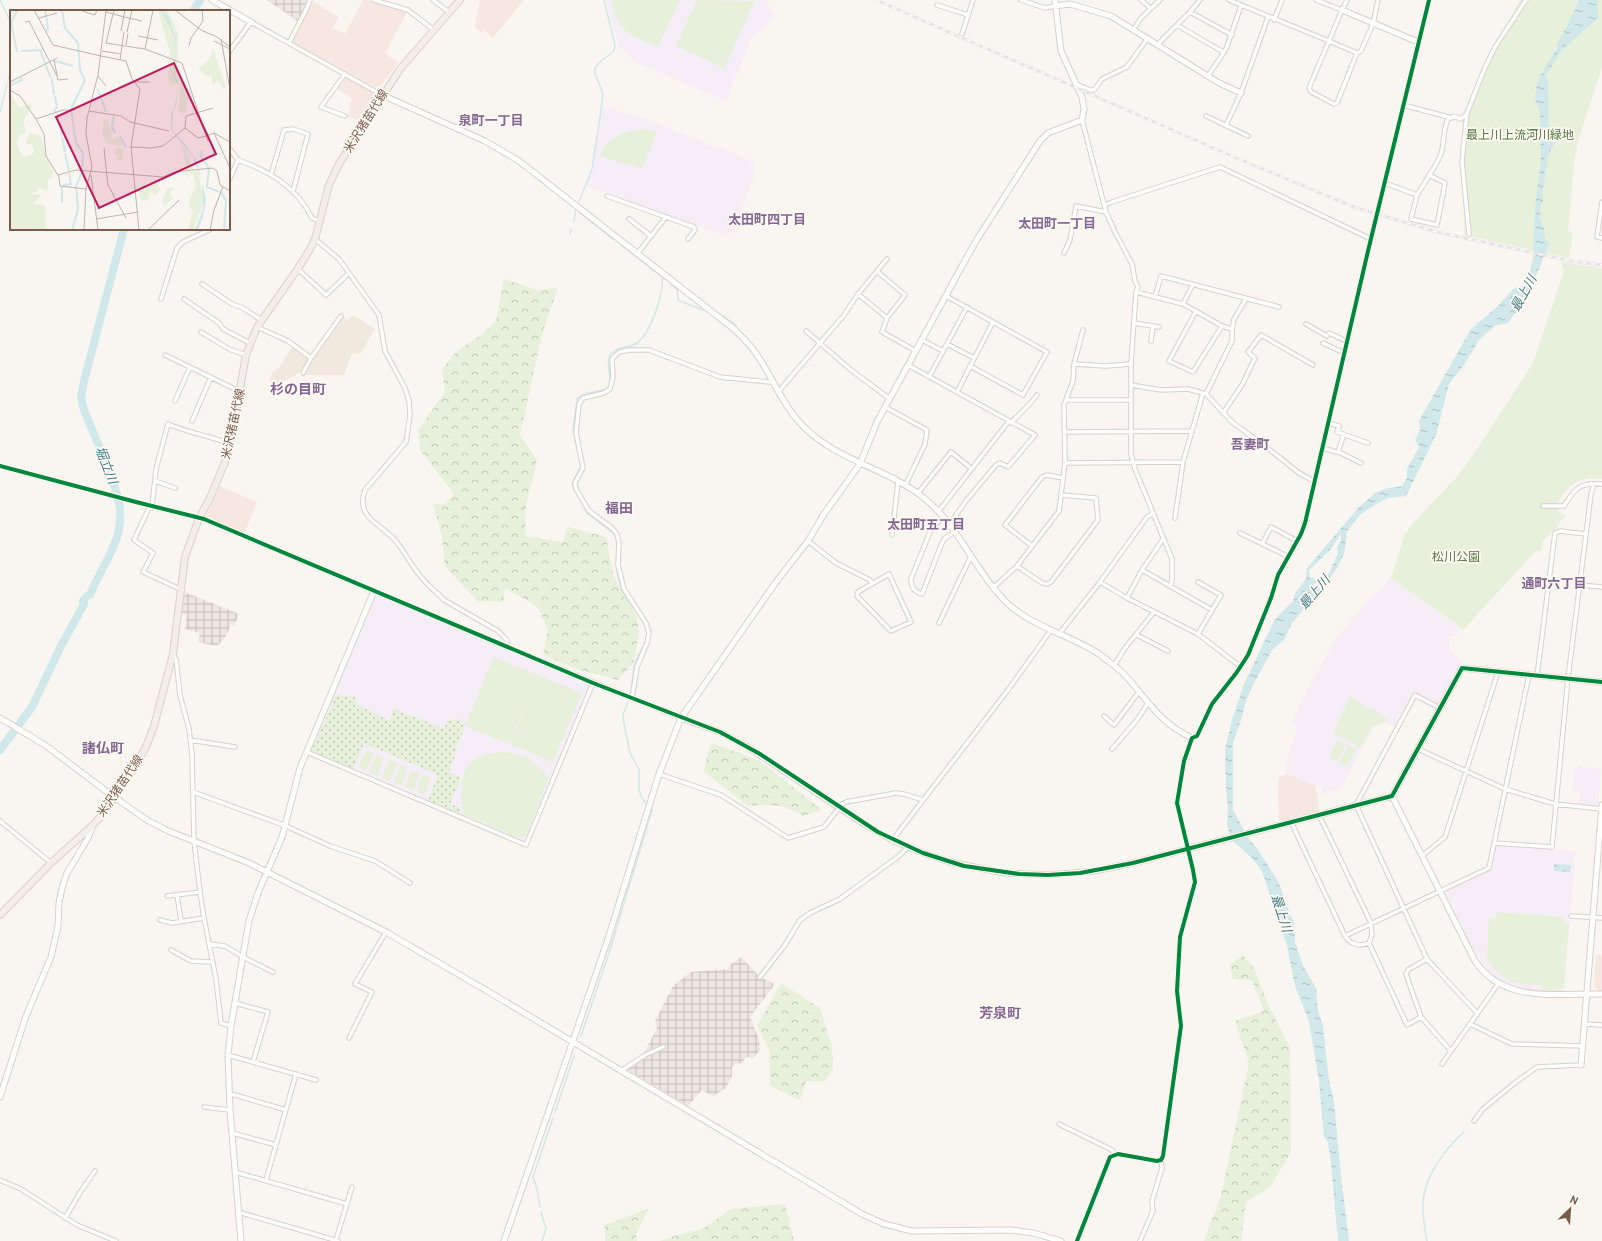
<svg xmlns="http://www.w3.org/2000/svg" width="1602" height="1241" font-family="'PT Sans','Noto Sans JP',sans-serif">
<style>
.residential{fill:#f2e8de}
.commercial{fill:#f6e8e1}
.industrial{fill:url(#industrial-grid)}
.education{fill:#f6eef6}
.grass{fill:url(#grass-dots)}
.forest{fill:url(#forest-crowns)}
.green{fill:#e7f0db}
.water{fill:url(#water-ripples);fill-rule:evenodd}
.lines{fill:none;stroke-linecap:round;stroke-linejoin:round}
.stream{stroke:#d0e8ea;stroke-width:1.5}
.river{stroke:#d0e8ea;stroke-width:8}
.street-casing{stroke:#d7d1cb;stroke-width:5.5}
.secondary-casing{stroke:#d9d2cb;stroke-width:7}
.primary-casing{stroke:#dad1cc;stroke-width:8}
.street{stroke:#fefefd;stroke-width:3.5}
.secondary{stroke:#fefefd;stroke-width:5}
.primary{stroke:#f3eee8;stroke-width:6}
.rail-casing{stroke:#e6e3e7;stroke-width:3}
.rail{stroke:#fffaf3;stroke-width:1.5;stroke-dasharray:4.5;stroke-linecap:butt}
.cycleway-casing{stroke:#fffaf3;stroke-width:6}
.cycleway{stroke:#00873e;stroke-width:4}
.labels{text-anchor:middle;stroke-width:3.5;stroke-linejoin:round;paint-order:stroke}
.street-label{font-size:12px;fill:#7a5c4d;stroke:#fffaf3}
.park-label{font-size:12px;fill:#537a41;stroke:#fffaf3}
.neighbourhood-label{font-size:13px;font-weight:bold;fill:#846695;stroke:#fffaf3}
.water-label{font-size:13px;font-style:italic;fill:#437c86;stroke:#fffaf3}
.quarter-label{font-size:14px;font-weight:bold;fill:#846695;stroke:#fffaf3}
.inset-river{fill:none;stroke:#d0e8ea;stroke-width:2}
.inset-road{fill:none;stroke:#c2b3aa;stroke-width:1}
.view{fill:#c2185b;fill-opacity:0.15;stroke:#c2185b;stroke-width:2}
.inset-edge{fill:none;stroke:#7a5c4d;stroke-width:2}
</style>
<defs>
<pattern id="industrial-grid" width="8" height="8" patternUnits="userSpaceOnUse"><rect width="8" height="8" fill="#ede5e0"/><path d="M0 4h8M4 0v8" fill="none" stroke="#c5bdb8"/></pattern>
<pattern id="grass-dots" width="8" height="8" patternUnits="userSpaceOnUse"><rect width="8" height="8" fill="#e7f0db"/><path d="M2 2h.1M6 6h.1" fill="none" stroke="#c0c6b4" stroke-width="1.8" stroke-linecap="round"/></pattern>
<pattern id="forest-crowns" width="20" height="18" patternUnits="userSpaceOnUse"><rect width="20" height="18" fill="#e7f0db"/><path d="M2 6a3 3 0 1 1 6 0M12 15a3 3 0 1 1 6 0" fill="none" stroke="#c0c6b4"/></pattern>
<pattern id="water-ripples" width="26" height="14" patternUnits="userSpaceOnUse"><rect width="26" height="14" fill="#d0e8ea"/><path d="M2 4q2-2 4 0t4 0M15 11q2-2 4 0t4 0" fill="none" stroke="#aebfc0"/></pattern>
</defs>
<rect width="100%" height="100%" fill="#f9f5f0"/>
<!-- residential -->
<path class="residential" d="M353,315L375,329L360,354L352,353L344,375H305L314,359L343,317L347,320Z
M292,347L307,357V361L299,373L288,379L277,387L270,381L272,372L279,368Z"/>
<!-- commercial -->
<path class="commercial" d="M363,0H369L407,12L385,53L398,63L381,86L375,87L330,62L332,57L329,62L292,42L312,1L339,17L333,28L345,34Z
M480,0H524L493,38L484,30L482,33L475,27Z
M346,77L372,92L375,97V101L363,123L347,116L351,108L349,106L352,98L338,90Z
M220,486L257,502L244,534L208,518L206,516Z
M1286,774L1315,785L1320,813L1286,820H1279L1278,778Z
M1596,955H1602V992H1600L1594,985Z"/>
<!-- industrial -->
<path class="industrial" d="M267,0H308L306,8L299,22Z
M184,592L239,614L234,626L231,624L225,638L217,646L198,642L200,633L185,629L187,615L180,613Z
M741,957L760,977L775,984L750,1017L759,1039L760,1050L753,1058L746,1057L742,1063L735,1064L732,1067V1076L726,1088L713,1096L702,1090L688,1106L626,1069L646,1056L665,1049L660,1046L644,1053L657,1028L655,1021L673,986L691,972L728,969L730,965Z"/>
<!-- education -->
<path class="education" d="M606,0H769L768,6L775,14L766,26L752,37L726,101L635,62L618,45Z
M602,106L652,121L718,148L720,147L753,162L755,167L752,181L736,227L726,236L586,186L592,169Z
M1390,578L1455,624L1460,633L1450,637L1449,649L1463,662L1440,706L1414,694L1396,728L1385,722L1374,726L1340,790L1322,794L1321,787L1286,774L1289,751L1298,726L1291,723L1313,679L1335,640L1368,601L1382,589Z
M377,594L590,685L526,843L310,752Z
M1577,766L1601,769L1598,807L1579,805L1580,791L1572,790L1574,770H1577Z
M1496,845L1576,851L1564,991H1527L1508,985L1491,974L1474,952L1444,891L1491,869Z"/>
<!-- grass -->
<path class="grass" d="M336,695L355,697L356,704L390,721L394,709L444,729L448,721L457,719L466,723L462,734L457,745L456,753L449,772L461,778L450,804L460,808V815L427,802L438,775L364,743L353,769L311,752Z"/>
<!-- forest -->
<path class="forest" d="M504,279L537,290L558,288L542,334L520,435L537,460L526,505L525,536L563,542L568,527L606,537L613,574L624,597L637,617L639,634L633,663L618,680L576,669L543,655L548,630L538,607L505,588L503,602L477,601L445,566L442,536L433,504H444L454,494L420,450L418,430L445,392L442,369L456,352L481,335L496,321Z
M712,743L759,760L822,810L803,816C786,804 769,804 748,806L704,772L707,756Z
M1243,956L1253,966L1269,1006L1290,1048L1291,1152L1270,1187L1246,1202L1241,1241H1204L1221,1196L1249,1063L1235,1021L1264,1011L1252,980L1233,979L1230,964Z
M781,983L820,1008L832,1047L833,1069L825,1081H806L800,1100L770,1086L769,1049L757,1026Z
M785,1204L794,1241H660L684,1233L701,1230L731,1209Z
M648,1209L636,1234L637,1241H605V1225Z"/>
<!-- green -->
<path class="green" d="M611,0H680L658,46C631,37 616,30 611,0Z
M697,0L755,1L724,68L676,46Z
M1520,0H1602V67L1578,141L1574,163L1568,232L1573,234L1569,258L1464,235L1465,206L1460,161L1463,123L1482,69Z
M644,129L657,132L642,169L600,156C610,135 622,131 644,129Z
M1561,262L1602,268V479C1577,476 1571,484 1557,503L1558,511L1566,516L1559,523L1557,528L1543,541L1541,551H1536L1463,630L1456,624L1391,578L1405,534L1413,523L1455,479L1474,454L1533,363L1564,271Z
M494,657L538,675L509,744L465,726Z
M538,675L582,693L553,762L510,744Z
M1350,696L1371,711L1372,709L1387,718L1386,722L1373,726L1360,748L1333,733Z
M1338,740L1346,744L1337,761L1329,758Z
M1348,745L1356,749L1347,766L1339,763Z
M366,750L374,753L366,771L358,768Z
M503,752C525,754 536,761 549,778L526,836L518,838L463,814C460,777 459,755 503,752Z
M376,755L384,758L377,776L369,773Z
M389,760L397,763L390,781L382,778Z
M401,765L408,768L401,786L393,782Z
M412,770L420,773L413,791L405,787Z
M423,774L431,778L424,795L416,792Z
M1497,912L1565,917L1564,923L1569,924L1564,985L1558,991H1542V986L1511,982L1498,973L1487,960L1489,919L1496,918Z"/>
<!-- water -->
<path class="water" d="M1579,0H1598L1597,4L1599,17L1561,51L1545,77L1548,81L1549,139L1560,132L1548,156L1543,191V202L1541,206L1540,218L1544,229L1545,240L1549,242C1539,272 1528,298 1508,323L1496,325L1479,340L1464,365L1449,384L1436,435L1406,496L1388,498L1371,507L1360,515L1347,531L1344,554L1336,570L1323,587L1292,623L1284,640L1272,650L1252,687L1246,701L1242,717L1233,743V810L1249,839L1256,847L1278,881L1294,924L1295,942L1303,966L1316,988L1318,1011L1323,1026L1329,1081L1334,1101L1341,1176L1349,1241H1338L1331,1163L1328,1143L1324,1136L1319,1081L1309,1021L1295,986L1287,946L1262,871L1252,858L1232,840L1227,826L1228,809L1226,789L1225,749L1232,720L1244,684L1275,619L1293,601L1295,593L1306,579L1307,568L1359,507L1375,493L1388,488L1402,486L1407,478V469L1419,447L1415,440L1420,430L1419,421L1471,329L1497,307L1513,289L1527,284L1533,258L1535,207L1541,161L1540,113L1535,98L1537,83L1546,65L1557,49V44L1569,22ZM1341,534V539L1337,548L1338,553L1329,573L1315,588L1313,586L1317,582L1313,577L1310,578L1309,570L1330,550Z
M1554,864L1571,865L1570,872L1554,871Z"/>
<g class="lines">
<!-- stream -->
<path class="stream" d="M0,0L11,23
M8,80L11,70
M0,112L7,84
M579,202L592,169L599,124L603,94L595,73V68L601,61L614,51L615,45L604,0
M580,213L613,239
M574,221L576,209
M570,234L571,229
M621,245L647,265
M650,268L665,279
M671,285L677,289L678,299L680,301L703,310
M723,316L736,325
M578,453L573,430L577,399C584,390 598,394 608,388C614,378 605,365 610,355C615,347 628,348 635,344C650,337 664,293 662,277
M572,486L574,479L581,466
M574,489L588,514L613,533
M617,541C616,563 615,580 627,600C634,610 645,619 647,631C648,643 639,653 635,663C633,669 633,677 632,684
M630,694L632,688
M628,702L623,715V719L630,753L639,769V790L642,798L646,803
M581,1036L609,953L652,810L651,809
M555,1112L574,1056
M540,1207L537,1189L533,1177L553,1118
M541,1212L546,1229L542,1241
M1427,1241C1425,1229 1422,1216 1423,1204C1424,1176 1445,1149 1464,1132"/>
<!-- river -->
<path class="river" d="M193,11L200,0
M0,750L32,707L60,648L84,604L83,601L87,596L90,595C97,577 108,561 115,543C127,512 116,489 105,461C98,444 91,427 84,410L81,398L84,381L124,229"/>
<defs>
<path id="street" d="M374,0L408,10L434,30
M433,0L449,12
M1021,0L1045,8L1055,6
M1141,0L1150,8
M1229,0L1329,41L1342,10L1347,0
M1316,0L1342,10
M937,5L968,15
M1190,12L1232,35
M1274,20L1282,0
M1177,25L1223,52
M1133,30L1141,18L1160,0
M962,34L973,0
M289,43L307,8L310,0
M1157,45L1190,12L1200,0
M229,52L251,22L382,95
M1357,53L1329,41L1309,88L1311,92L1334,104L1337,103L1357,53L1361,51L1373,24L1378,0
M345,74L321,107L345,116
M1208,76L1226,49L1241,6
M1076,84L1090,90H1094L1102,79L1127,67L1147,39
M1403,105L1452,118L1453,116L1461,119L1467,113
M1206,116L1248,136
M1082,120L1106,212L1115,232L1132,264L1135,281L1138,287L1136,292L1131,364V454L1135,469L1172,559V579L1171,585
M1226,125L1241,93L1268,17
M229,148L238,160L229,180
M238,160C269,171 297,187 312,218L319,221
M271,175L284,130L293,129L308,134L293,191
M1385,183L1417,195L1411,219L1437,225L1445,183L1429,175
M1417,195C1425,182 1435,168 1441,154C1445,142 1442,129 1449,117
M607,196L694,227L695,230L688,239
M1602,202L1597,237L1602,238
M1105,205L1112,202L1220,167L1371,239
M629,219L651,236
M1469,234L1462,161L1467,113L1484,70L1495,47L1526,0
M315,239L339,259L379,315L385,351L405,388L409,401L410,415L406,442L365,490C355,518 381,524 395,540C405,552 412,567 422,578C428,586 437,592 444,600L498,631L507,640V647
M1064,253L1070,240L1076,206L1106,212
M637,254L666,217
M298,269L326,295L349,273
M202,284L232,304L243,308L261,320
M1136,292L1183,304L1222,326L1232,329V341L1206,394
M858,294L887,318L905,295L878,272
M946,296L1047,352L1023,395L970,366
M1155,297L1161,276L1279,307
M161,299L177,248L183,242L211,229
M184,299L219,323L223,329L250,343
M1183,304L1193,284
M1196,311L1169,361L1193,372L1222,326
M887,318L882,332L916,351
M1134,323L1159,327
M1306,324L1327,336
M257,327L288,341L311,358
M1232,329L1234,319L1246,299
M806,331L851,370L890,399
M201,332L229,349L246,355
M1329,333L1346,341
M922,340L943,351
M1151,341L1153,326
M1323,343L1344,353
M947,344L974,358
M165,355L239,391
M1074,364L1106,366L1131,364
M908,365L1035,435L1008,467L1000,463L996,465L966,501L949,525
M303,373L311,358L341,316
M929,377L967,307
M1131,385L1161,390L1188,389L1206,394L1232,422L1274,453L1299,473L1314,481
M779,391L844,315L858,294L887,259
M957,392L993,322
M1066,400H1131
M175,401L190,367
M885,407L927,430L925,444L905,486
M1223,413L1242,385L1255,358L1248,352L1261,335L1313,365
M192,421L211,377
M1011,423C1020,413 1029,406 1037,395
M1328,423L1339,426L1337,432L1368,443
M1065,432L1191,431
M1322,448L1341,453L1361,463
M1338,452L1344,434
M1065,463L1183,462
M0,466L136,502L204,519L495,642L681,718
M155,481L175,488
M918,493L951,452L972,469
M150,506L134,540L153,553L143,572L180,589
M152,506L156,469L168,424C189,433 210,436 230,444
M1543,506H1564C1575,488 1580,482 1602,484
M938,512L1009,421
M943,518L932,527L911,579C911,587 914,592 922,594L942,543L944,539L954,532
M1175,518L1183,462L1203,393
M1240,533L1287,556
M892,535L898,482
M808,541L836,563L870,580L872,583
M1262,544L1271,527L1297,541
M1032,546L1005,525L1042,477L1047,475L1063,478
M1017,566L1042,583L1047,584L1051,582L1098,520L1096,498L1061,495
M1142,570L1212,610
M889,574L911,622L891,631L857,596L858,592Z
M1100,582L1127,598L1198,634L1241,667
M1198,582L1221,595L1198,634
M1580,585L1602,587
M994,587L1017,566L1059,511L1065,463L1064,405L1073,381L1074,364L1083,330
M1127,598L1142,570L1163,539
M939,623L971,556
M1059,634L1100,582L1147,517L1152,514
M1137,635L1168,651
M173,655L176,659L180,695L189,729L192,754L194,841L200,892L204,918L216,979L221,1023L231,1026
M1114,666L1125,648L1154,612
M1537,676L1555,533L1560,531L1586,534
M632,698L637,667L647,643L649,633L646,623L624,589L618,565L619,543L617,534L612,528L589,511L576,489L575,483L583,468L576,433L579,404L583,398L604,393L610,389L613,377L612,359L619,352L630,350H649L720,377L769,382L773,381
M1440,708L1415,695L1356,805L1427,959L1477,1013
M1104,716L1114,725L1139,692
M190,740L235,747
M1112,749L1137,720L1148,703
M1418,749L1505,789L1555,804L1602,809
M307,752L526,845L593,683
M659,774L721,795L788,838L824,827L842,804L846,802L896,793L904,794L923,800
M193,792L286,826L330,846L375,861L410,883
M1319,815L1371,923L1372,935L1369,943L1407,1025L1421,1017
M0,821L51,863
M1291,822L1345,936C1351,945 1359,947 1369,943
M894,841L897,834L1008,690L1051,630
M1494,843L1552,847L1568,678L1591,494L1594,484
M1422,856L1445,837L1498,672
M177,895L181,921
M167,896L200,892
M1571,916L1602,918
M160,920L172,923L204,918
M1345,936L1489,868L1529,675
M209,944L225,946L243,957L273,972
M171,950L191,961L212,962
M1427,959L1408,970L1406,974L1421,1017L1451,1051
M760,977L785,945L800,920L810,913L840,899L899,856L908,847
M235,1003L268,1012L253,1062
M1470,1024L1512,1044L1583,1046
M1585,1024L1602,1025
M349,1038L372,992L355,984L386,932
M228,1055L316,1080
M1442,1064L1498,984
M621,1071L645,1055L663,1047
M229,1094L235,1095L286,1110
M204,1107L230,1110
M1474,1121L1483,1109L1516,1082L1537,1067L1581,1065
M1059,1124L1112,1150L1115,1154
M232,1133L276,1145
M235,1172L347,1204
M0,1180L21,1189L77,1225L116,1241
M266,1180L296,1074
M238,1212L338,1241
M65,1218L81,1191L95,1171
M336,1240L352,1187
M1077,1241L1110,1157L1118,1154L1157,1161L1161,1160L1163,1156L1181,1026L1177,991L1180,937L1195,882L1193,870L1177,803L1184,761L1192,738L1197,736L1212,704L1237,672L1248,655L1271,598L1278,575L1301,534L1305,523L1368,251L1429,0
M1140,1241L1153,1211L1152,1201L1162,1168L1161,1160"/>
<path id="secondary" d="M212,0L251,22
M1055,6L1070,4L1111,16L1219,83L1241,93
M1342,10L1418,42
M382,95L485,141L519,161L734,329C742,337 751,345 757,355C773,378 783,406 803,426C837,461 887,468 924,498C958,525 974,569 1004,600C1031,628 1071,634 1102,656C1109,662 1117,667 1124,674C1148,700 1158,722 1192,738
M0,718L45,745L114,797L147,820L166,830L249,863L386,932L489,992L862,1214L884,1224L912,1231L1011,1230L1033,1233L1061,1241
M681,718L720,732L746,746L864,824L894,841L923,853L950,862L1004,873L1048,875L1094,871L1133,863L1392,796L1462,668L1602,682
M1392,796L1475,961C1504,1004 1557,993 1602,994
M1581,1065L1602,805
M0,1097L26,1016L51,957L58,926L59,903L62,888L67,873L88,838L93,825
M241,1241L230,1110L228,1055L231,1026L249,921L258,893L282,837L300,768L374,591
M504,1241L608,939L659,774L681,718L776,582L808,541L824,514L860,464L877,422L962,266L976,241L1040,141L1048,133L1082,120L1084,109L1082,97L1061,51L1055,0"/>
<path id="primary" d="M0,915L51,863L93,825L101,816L133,770L146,747L154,726L173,654L185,557L199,518L210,498L228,455L246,355L257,327L297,270L309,251L315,239L329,185L339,164L400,69L460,0"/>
</defs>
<!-- street casing -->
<use href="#street" class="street-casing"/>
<!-- secondary casing -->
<use href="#secondary" class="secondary-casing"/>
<!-- primary casing -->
<use href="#primary" class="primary-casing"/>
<!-- street -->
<use href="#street" class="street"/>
<!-- secondary -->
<use href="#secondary" class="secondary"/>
<!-- primary -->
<use href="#primary" class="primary"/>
<defs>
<path id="rail" d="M876,0L1234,157L1354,207L1437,232L1571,261L1602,265"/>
</defs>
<!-- rail casing -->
<use href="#rail" class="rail-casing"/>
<!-- rail -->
<use href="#rail" class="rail"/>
<defs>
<path id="cycleway" d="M0,466L136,502L204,519L593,683L720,732L760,754L878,832L923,853L964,866L1019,874L1048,875L1080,873L1133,863L1392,796L1462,668L1602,682
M1077,1241L1110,1157L1118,1154L1157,1161L1161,1160L1163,1156L1181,1026L1177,991L1180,937L1195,882L1193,870L1177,803L1184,761L1192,738L1197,736L1212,704L1237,672L1248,655L1271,598L1278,575L1301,534L1305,523L1368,251L1429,0"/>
</defs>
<!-- cycleway casing -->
<use href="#cycleway" class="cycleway-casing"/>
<!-- cycleway -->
<use href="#cycleway" class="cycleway"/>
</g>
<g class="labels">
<!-- street labels -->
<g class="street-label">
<text transform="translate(366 121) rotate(-58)" y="4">米沢猪苗代線</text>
<text transform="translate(233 424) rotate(-78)" y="4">米沢猪苗代線</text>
<text transform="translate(120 786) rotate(-56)" y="4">米沢猪苗代線</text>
</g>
<!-- park labels -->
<g class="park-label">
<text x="1520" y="139">最上川上流河川緑地</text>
<text x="1456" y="561">松川公園</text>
</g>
<!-- neighbourhood labels -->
<g class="neighbourhood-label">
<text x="491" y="125">泉町一丁目</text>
<text x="767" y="224">太田町四丁目</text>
<text x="1057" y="228">太田町一丁目</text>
<text x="1250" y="449">吾妻町</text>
<text x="926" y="529">太田町五丁目</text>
<text x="1554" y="588">通町六丁目</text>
</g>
<!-- water labels -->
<g class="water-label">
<text transform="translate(1523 293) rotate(-61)" y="5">最上川</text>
<text transform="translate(107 465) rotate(69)" y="5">堀立川</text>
<text transform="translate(1314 592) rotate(-49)" y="5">最上川</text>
<text transform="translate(1282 913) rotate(72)" y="5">最上川</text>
</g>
<!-- quarter labels -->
<g class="quarter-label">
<text x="298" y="394">杉の目町</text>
<text x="619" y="513">福田</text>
<text x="103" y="753">諸仏町</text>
<text x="1000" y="1018">芳泉町</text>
</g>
</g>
<!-- overview -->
<g transform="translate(10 10)">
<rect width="220" height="220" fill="#f9f5f0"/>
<path d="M203,38L216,78L213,79L209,71L202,74V65L198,66L188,60L201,47ZM0,84L10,98L19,94L22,96L13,112L16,122L10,125L6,133L13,147L23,144L24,141L22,134H16L19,123L31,126L36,146L43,157L40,158L44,162L41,163L43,166L38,170L37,181L28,177L27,182L17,183L29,185L32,188L28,187L24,195L31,194L36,197L35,220H0ZM97,109L103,129L109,126L115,136L98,134L92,126L93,111ZM171,135L176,140L180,148V156L186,160H177ZM188,161L193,188L190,204L182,201L179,195L180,187L186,178L184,165L180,163L178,167L175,163ZM145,169L150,178L148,183L146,185L140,182L137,191L132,190L129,187L132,176L135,174L136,177ZM163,176L160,185L163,188L154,197L152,190L157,179ZM183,202L188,204V207L183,220H178Z" fill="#e7f0db"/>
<path d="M148,0H157L168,23L167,64L170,73L175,71L181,88L178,90L175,104L168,102L170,74L161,75L158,67L160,43ZM113,138V151H108L107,148L110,145H105V139Z" fill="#e7f0db"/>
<path d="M151,0L156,5L155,0L167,30L162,60L165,64L168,76L166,96L163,100L162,120L176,135L187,152L196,189L193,207L188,220H185L193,199L192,172L183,147L161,120V104L164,97L165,95L168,76L162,61L166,30Z" fill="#d0e8ea"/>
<path class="inset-river" d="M35,0L38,18L36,23M52,0L55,18L68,33L70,60L75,70L61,99L66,133L73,143L72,161L66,177L68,199L62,220M30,40L35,53M11,41L32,40M7,42L1,12L8,0M45,51L63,56M35,54L41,68M42,69L44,85M1,75L12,70L11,67M88,80L96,102M44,102L47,97L45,86M104,105L102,117L105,123M50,113L52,126M110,126L116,137M52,127L55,142M192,140L191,147L199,158L197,177L212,183L216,191L214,220M55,143L59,161M53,175L61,174L59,163M52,193V177"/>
<path class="inset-road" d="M24,0L43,35L91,46M104,0L96,33L135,39M165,0L191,20L207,27L220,37M72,1L85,5L87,0M96,2L114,7M114,7L132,11M29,8L47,3M15,12L19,11L47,66M111,21L115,0M117,22L122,0M128,26L148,30M211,29L220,79M204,31L220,39M116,35L118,23M179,36L181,28L193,11L192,0M135,39L172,53L196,126L204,123L220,158M135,39L143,0M92,41L111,44M91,46L116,51L122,69L130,79L121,137L129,220M44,50L48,70L58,69M110,50L114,22M88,66L96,76M0,72L47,48M124,72H140M0,80L10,86L26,109L34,124L36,146L49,167L50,176L76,179M79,101L111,106L120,112L159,121M26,109L53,100H65M175,118L188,128L196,126L198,131M204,123L220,132M121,137L142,138L153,136L175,118L176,106L203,98M94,138L98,175L116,208M48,165L66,160L153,167L164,162L203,158L207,161L210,175L220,181M81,165L88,220M86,209L128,202M74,220L76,179L82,157L76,124L77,108L88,65L96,0M138,220L169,190M200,220L204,200L213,177"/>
<path class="view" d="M164,53L206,144L89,198L46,107Z"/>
<rect width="220" height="220" class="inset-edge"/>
</g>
<!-- north arrow -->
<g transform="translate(1570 1209) rotate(25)" stroke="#fffaf3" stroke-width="3" paint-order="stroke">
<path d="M0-3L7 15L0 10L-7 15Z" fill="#7a5c4d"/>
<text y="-6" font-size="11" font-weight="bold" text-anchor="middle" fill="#7a5c4d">N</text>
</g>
</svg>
